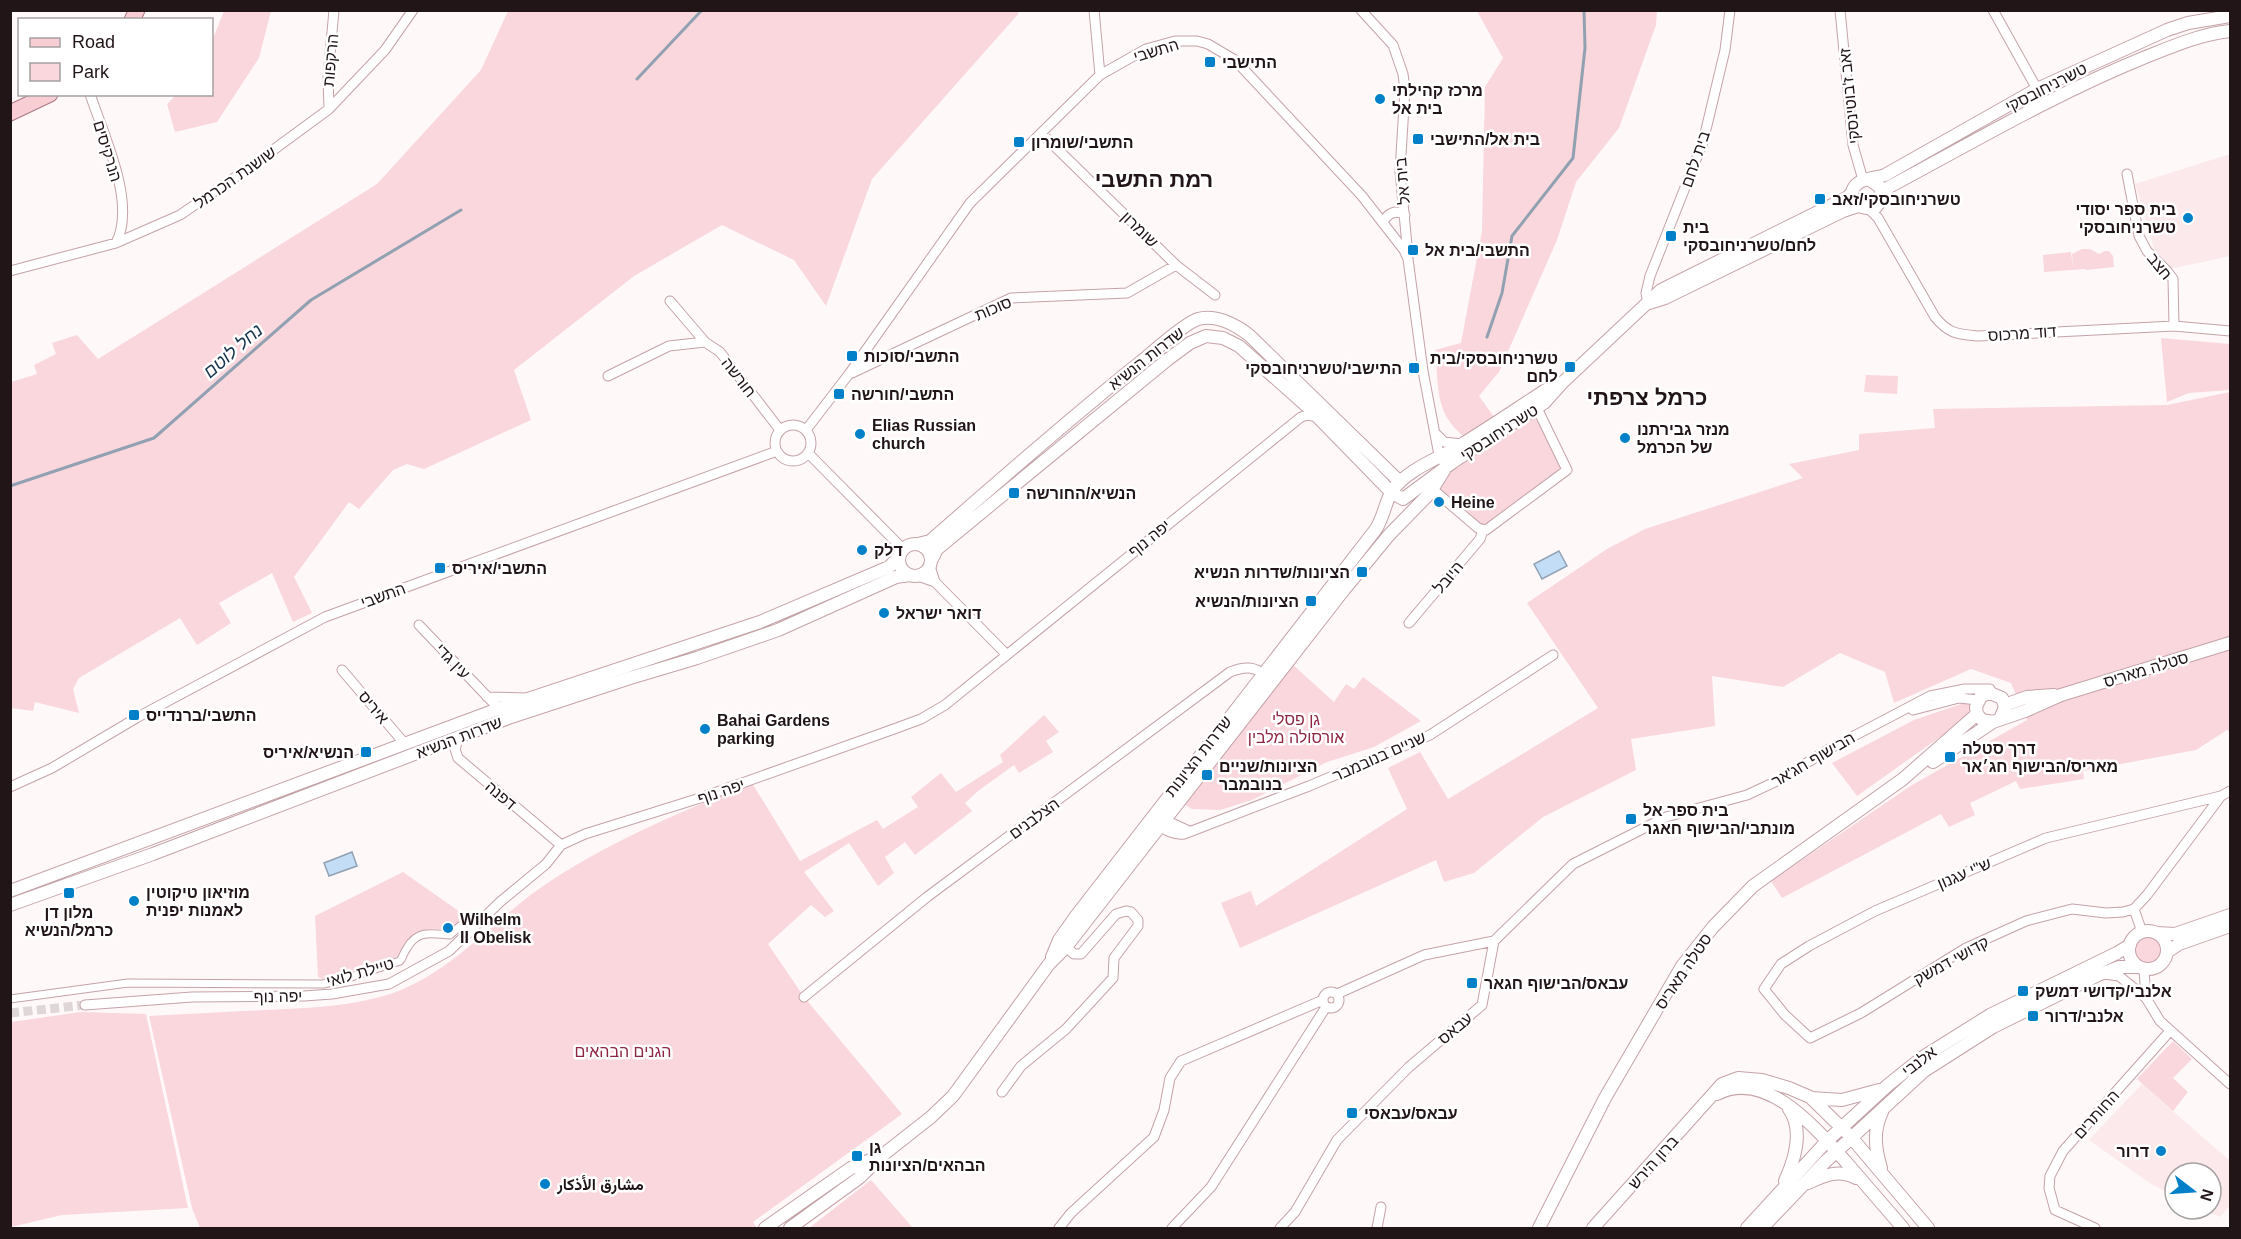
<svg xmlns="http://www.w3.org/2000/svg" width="2241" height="1239" font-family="Arial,Vazirmatn,Heebo,sans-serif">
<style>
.built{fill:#fbe9eb}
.green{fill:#f9d7dc}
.water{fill:#c2ddf5;stroke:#92a1b2;stroke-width:1.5}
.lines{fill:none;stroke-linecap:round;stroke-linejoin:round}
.stream{stroke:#92a1b2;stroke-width:3}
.minor-tunnel{stroke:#ded6d7;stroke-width:9;stroke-dasharray:9 4.5;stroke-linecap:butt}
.pedestrian-casing{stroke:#c4a3a8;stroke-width:9}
.minor-casing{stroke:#c4a3a8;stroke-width:11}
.tertiary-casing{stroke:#c4a3a8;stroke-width:14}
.primary-casing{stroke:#aa7880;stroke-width:17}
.pedestrian{stroke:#fff;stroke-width:7}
.minor{stroke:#fff;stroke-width:9}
.tertiary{stroke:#fff;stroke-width:12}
.primary{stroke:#f8ced4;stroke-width:15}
.poi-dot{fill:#0080c8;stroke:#fff;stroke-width:2}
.labels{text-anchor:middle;stroke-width:5;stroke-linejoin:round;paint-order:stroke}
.street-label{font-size:16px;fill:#211517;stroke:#fff}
.poi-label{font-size:16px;font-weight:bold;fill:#211517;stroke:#fff;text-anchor:start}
.park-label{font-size:16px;fill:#8e2642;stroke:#fff}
.water-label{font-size:18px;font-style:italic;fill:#16344c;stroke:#fff}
.district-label{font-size:22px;font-weight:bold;fill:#211517;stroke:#fff}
</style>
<rect width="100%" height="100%" fill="#fff8f9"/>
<!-- built -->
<path class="built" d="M2230,154V256L2170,269L2169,264L2155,252L2135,184Z
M2142,1084L2230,1161V1205L2220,1217L2203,1209H2211V1173H2175V1196L2151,1184L2089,1140Z"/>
<!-- green -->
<path class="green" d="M1016,10L1019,13L872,179L826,306L794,260L722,225L634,276L514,370L531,420L424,469L407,464L393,470L359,509L349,502L294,577L312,613L293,622L272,573L219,603L231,623L197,645L180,618L79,678L73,689L79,713L35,702L33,711L11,708V382L37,374L34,365L56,354L52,343L77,335L98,359L377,184L481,70L508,11Z
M224,11H271L259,58L217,122L175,132L167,104L176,95L212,94V41Z
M1477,11H1657L1656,25L1619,128L1576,182L1557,240L1499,372L1479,396L1494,417L1466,438C1434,415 1439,386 1435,350L1461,343L1482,231L1485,87L1503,58Z
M2082,249H2090L2099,254L2105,251H2109L2113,256L2114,267L2086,270L2085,269L2044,272L2043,255L2071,252L2073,268L2072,254Z
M2161,338L2230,344V390L2189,393L2167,402Z
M1866,375L1898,376L1897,394L1864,392Z
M2230,392V732L2227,730L2196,750L2083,771L2084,779L2020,789L2016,781L1970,803L1975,815L1949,827L1941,814L1782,898L1771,881L1912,785L2027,720L2011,683L1971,669L1894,703L1885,672L1840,653L1783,687L1712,676L1715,726L1631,739L1636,770L1543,817L1474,873L1444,882L1436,860L1240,948L1221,903L1251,891L1256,906L1407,809L1388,768L1420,752L1448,799L1598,708L1527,603L1607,549L1645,529L1803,478L1789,464L1859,450V434L1935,428L1933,409L2167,405Z
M1537,414L1561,468L1487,526L1478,525L1438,488L1452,467Z
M1291,663L1334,702L1346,684L1354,689L1363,677L1421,721L1374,747L1327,762L1252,800L1220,810L1192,809L1184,804Z
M1970,701L1976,706L1971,715L1857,796L1832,763L1914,720Z
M1044,715L1059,732L1046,741L1053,752L1019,773L1014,765L978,791L965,803L972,811L915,855L905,842L885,857L894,873L878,886L849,843L804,872L834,911L825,917L811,905L768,944L804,997L902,1114L753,1222L757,1228H200L192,1208L149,1016C188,1014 228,1012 267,1010C305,1008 343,1007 380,997C449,979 494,917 552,880C615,839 683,811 752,783L800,861L877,820L883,829L918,807L911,797L941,773L956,792L1003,762L1000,755Z
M403,872L470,919L460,929L454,932C434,926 416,927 404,945C402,950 401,954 397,957C392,961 343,977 335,979C329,980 323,980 318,977L315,916Z
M2135 950a13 13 0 1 1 26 0a13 13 0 1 1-26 0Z
M81,1012L146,1014L188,1208L62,1215L11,1227V1022Z
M2173,1041L2192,1059L2173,1078L2188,1092L2173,1111L2137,1079Z
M871,1180L913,1228H809Z"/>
<!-- water -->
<path class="water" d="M1559,551L1567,566L1542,579L1534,564Z
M352,852L357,866L329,876L324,863Z"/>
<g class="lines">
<!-- stream -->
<path class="stream" d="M637,79L702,10
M1487,337L1502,293L1512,236L1573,158L1585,48L1584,10
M10,486L154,438L311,300L461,210"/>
<!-- minor-tunnel -->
<path class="minor-tunnel" d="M10,1013L85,1005"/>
<defs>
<path id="pedestrian" d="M10,999L128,983L323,984L342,980L400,961C403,957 404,952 407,948C418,929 432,934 450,935L460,926L469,934"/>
<path id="minor" d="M1094,10L1100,75
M1361,10L1393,45L1403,74L1405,90L1400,171L1408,256
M1840,10L1853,145L1863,180
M1993,10L2037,89L2036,102L2032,109
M90,94C103,134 137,203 116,243
M329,109L328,77L334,10
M1042,134L1176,265L1215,295
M2127,174L2139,236L2147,251L2167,271L2173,279L2174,326
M1869,209L1878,218L1935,317C1949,334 1957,334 1978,336L2174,326L2230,331
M1383,223C1387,213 1396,209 1405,215
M10,271L116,243L180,215L250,167L329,109L385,50L413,10
M670,301L705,342L720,352L780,430
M1648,303L1646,293L1650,276L1703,142L1725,50L1730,10
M852,373L1011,298L1127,293L1176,265
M608,376L669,346L705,342
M775 443a18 18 0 1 1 36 0a18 18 0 1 1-36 0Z
M806,430L849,374L970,203L1100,75L1146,49L1175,41H1197L1208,44L1235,60L1362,196L1404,250L1408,259L1423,371L1438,450L1443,461
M1435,433L1444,442L1462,444
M808,453L903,549
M1430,493H1437L1478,528L1486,530L1567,470L1535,404
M930,566L935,582L1006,654
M918,576L935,582
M1409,623L1480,539L1483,530
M419,625L502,712
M342,670L405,744
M487,697L526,698
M1913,710L1959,698L1978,700
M459,737L455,749L458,758L561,845
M10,787L52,768L138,717L325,617L777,451
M2221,796L2147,895L2134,909L2123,912L2106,913L2072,909L2026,921L1966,948L1861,1013L1810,1038L1785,1015L1764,989L1781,964L1809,946L1875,911L2046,838L2221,796L2230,791
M1161,818L1189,831
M1158,823C1164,831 1175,835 1184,834L1309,786L1430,735L1553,655
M2134,909L2142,932H2144
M1494,941L1573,864L1666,817L1747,795L1779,780L1831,748L1930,696L1965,689H1990
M2144,969L2146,998L2160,1021L2230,1084
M2104,974L2119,976L2146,998
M1323 1000a8 8 0 1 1 16 0a8 8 0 1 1-16 0Z
M1337,994L1424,955L1494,941
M804,997L927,897L1230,672C1245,666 1254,666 1267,676
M85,1005L192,997L304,996L332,994L389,984L449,951L500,902L546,864L561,845L585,834L700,798L894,729L921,719L945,705L1301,417L1308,415L1318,417
M1002,1092L1021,1066L1066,1029L1113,978L1114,958L1138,926V920L1131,912L1126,911L1116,914L1081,954H1074L1066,947
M1059,1228L1071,1213L1154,1137L1164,1110L1170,1078L1181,1061L1323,1000
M1172,1228L1211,1187L1326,1007
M1280,1228L1295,1212L1337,1140L1409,1067L1482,1005L1494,941
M1377,1228L1381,1207
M2095,1228L2055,1210L2049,1188L2050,1176L2063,1151L2170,1031"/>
<path id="tertiary" d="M1870,180L1880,187L1882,199L1876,207C1861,213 1843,197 1857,184C1864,178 1877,178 1885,175L2037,89L2167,30L2188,23L2230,16
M1882,195L1889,187C1973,142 2055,94 2143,58C2171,47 2200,34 2230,31
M1649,303L1665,298L1843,211L1858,206
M1403,499L1453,462L1544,403L1562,383L1661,290L1848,197L1853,191
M899 560a16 16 0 1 1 32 0a16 16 0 1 1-32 0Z
M918,544L930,541C1000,480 1070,418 1143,360C1155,350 1185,323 1198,319C1216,314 1236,325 1249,335L1400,482
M931,561L937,549L1167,360L1190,343L1206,336L1223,338L1239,346L1310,409L1391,492L1403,499
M2004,703H2010L2027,697L2054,695
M2000,719L2005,707L2002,698L1990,693L1981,696L1976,707L1977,714L1982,720L1993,722L2025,711L2061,695L2230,643
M1933,762L1993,722
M10,891L498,709L760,622L889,567L899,557
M10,905L153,854L511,717L630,678L697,658L778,630L896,577L910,575
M2129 950a19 19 0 1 1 38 0a19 19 0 1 1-38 0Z
M2157,933L2175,934L2230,915
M2167,952L2179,944L2230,926
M1052,957L1059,940L1076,916L1376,529C1384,516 1386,500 1392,491C1408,468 1441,458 1464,443C1493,425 1521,406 1549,388L1562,383
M1717,1094C1767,1068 1817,1130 1846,1162C1865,1184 1884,1206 1903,1228
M1811,1098L1842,1100L1879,1090
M1881,1168C1875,1148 1873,1131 1882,1112
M1785,1181C1795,1159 1804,1130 1789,1109
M1808,1183C1825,1175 1839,1169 1856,1178
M765,1228L851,1168L875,1158
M790,1228L859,1178L884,1154L931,1117L953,1096L1049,964L1066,947L1343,591L1389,535L1430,493L1446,467
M1539,1228L1605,1098L1682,966L1713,927L1753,886L1903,779L1977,714
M1593,1228L1722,1084L1738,1078L1762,1080L1789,1088L1810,1097L1851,1137L1928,1228
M1747,1228L1827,1141L1888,1085L1923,1057L1990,1015L2117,953L2130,945
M1762,1228L1825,1162L1924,1071L1993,1027L2098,975L2119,967H2138"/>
<path id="primary" d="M132,20L137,10
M10,113L50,94"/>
</defs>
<!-- pedestrian casing -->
<use href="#pedestrian" class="pedestrian-casing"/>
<!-- minor casing -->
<use href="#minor" class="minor-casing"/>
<!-- tertiary casing -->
<use href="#tertiary" class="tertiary-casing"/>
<!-- primary casing -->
<use href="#primary" class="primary-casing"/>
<!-- pedestrian -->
<use href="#pedestrian" class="pedestrian"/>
<!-- minor -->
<use href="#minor" class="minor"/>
<!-- tertiary -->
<use href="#tertiary" class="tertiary"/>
<!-- primary -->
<use href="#primary" class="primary"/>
</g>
<!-- markers -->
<g class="poi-dot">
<rect x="1204" y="56" width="12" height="12" rx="3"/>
<circle cx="1380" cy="99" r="6"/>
<rect x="1412" y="133" width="12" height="12" rx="3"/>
<rect x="1013" y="136" width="12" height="12" rx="3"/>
<rect x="1814" y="193" width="12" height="12" rx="3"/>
<circle cx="2188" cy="218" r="6"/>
<rect x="1665" y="230" width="12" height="12" rx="3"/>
<rect x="1407" y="244" width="12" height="12" rx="3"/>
<rect x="846" y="350" width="12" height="12" rx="3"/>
<rect x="1564" y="361" width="12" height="12" rx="3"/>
<rect x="1408" y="362" width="12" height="12" rx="3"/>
<rect x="833" y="388" width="12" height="12" rx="3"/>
<circle cx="860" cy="434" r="6"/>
<circle cx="1625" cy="438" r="6"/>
<rect x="1008" y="487" width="12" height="12" rx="3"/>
<circle cx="1439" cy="502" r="6"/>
<circle cx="862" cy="550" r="6"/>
<rect x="434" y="562" width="12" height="12" rx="3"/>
<rect x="1356" y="566" width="12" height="12" rx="3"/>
<rect x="1305" y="595" width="12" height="12" rx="3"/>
<circle cx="884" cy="613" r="6"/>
<rect x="128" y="709" width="12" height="12" rx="3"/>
<circle cx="705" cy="729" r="6"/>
<rect x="360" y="746" width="12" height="12" rx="3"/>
<rect x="1944" y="751" width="12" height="12" rx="3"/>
<rect x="1201" y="769" width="12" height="12" rx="3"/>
<rect x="1625" y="813" width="12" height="12" rx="3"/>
<rect x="63" y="887" width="12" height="12" rx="3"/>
<circle cx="134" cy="901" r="6"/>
<circle cx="448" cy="928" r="6"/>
<rect x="1466" y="977" width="12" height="12" rx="3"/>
<rect x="2017" y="985" width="12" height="12" rx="3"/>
<rect x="2027" y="1010" width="12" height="12" rx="3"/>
<rect x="1346" y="1107" width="12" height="12" rx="3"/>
<circle cx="2161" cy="1151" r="6"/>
<rect x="851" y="1150" width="12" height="12" rx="3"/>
<circle cx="545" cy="1184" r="6"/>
</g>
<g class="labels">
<!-- street labels -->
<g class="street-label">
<text transform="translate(1156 50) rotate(-17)" y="6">התשבי</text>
<text transform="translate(330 60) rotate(-85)" y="6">הרקפות</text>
<text transform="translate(2046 87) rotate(-27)" y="6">טשרניחובסקי</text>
<text transform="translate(1849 96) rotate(-96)" y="6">זאב ז'בוטינסקי</text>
<text transform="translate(108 151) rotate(73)" y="6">הנרקיסים</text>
<text transform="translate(1695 159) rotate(-71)" y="6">בית לחם</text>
<text transform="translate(235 177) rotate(-35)" y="6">שושנת הכרמל</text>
<text transform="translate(1402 181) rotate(-95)" y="6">בית אל</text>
<text transform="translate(1140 229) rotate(44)" y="6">שומרון</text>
<text transform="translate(2160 266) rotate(51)" y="6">חצב</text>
<text transform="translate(993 308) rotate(-23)" y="6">סוכות</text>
<text transform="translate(2022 333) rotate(-4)" y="6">דוד מרכוס</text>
<text transform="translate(1146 358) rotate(-38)" y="6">שדרות הנשיא</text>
<text transform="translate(739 377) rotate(52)" y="6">חורשה</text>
<text transform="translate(1499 432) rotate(-33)" y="6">טשרניחובסקי</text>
<text transform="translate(1149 538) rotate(-39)" y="6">יפה נוף</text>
<text transform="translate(1448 577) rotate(-50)" y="6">היובל</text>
<text transform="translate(383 595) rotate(-20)" y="6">התשבי</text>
<text transform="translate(453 661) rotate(46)" y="6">עין גדי</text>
<text transform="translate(2146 669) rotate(-17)" y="6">סטלה מאריס</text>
<text transform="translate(374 707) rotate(50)" y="6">איריס</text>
<text transform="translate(459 737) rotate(-21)" y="6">שדרות הנשיא</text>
<text transform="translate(1198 756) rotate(-52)" y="6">שדרות הציונות</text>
<text transform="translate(1379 756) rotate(-24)" y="6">שניים בנובמבר</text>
<text transform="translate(1813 759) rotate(-30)" y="6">הבישוף חג'אר</text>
<text transform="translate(721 791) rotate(-19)" y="6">יפה נוף</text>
<text transform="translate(501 795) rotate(40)" y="6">דפנה</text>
<text transform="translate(1034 818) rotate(-36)" y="6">הצלבנים</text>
<text transform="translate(1964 873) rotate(-23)" y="6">ש"י עגנון</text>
<text transform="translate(1951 960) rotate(-29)" y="6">קדושי דמשק</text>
<text transform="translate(1683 971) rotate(-56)" y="6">סטלה מאריס</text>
<text transform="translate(360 972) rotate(-16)" y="6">טיילת לואי</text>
<text transform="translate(278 996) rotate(-1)" y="6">יפה נוף</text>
<text transform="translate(1455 1028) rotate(-40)" y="6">עבאס</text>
<text transform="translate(1919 1061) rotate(-37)" y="6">אלנבי</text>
<text transform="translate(2096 1114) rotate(-48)" y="6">החותרים</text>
<text transform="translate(1653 1162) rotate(-48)" y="6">ברון הירש</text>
</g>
<!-- poi labels -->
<g class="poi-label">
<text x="1222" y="68">התישבי</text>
<text x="1392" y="96">מרכז קהילתי<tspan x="1392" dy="18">בית אל</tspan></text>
<text x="1430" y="145">בית אל/התישבי</text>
<text x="1031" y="148">התשבי/שומרון</text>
<text x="1832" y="205">טשרניחובסקי/זאב</text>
<text x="2176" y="215" text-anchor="end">בית ספר יסודי<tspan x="2176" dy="18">טשרניחובסקי</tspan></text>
<text x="1683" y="233">בית<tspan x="1683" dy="18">לחם/טשרניחובסקי</tspan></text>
<text x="1425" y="256">התשבי/בית אל</text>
<text x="864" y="362">התשבי/סוכות</text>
<text x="1558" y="364" text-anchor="end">טשרניחובסקי/בית<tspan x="1558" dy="18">לחם</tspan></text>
<text x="1402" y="374" text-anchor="end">התישבי/טשרניחובסקי</text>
<text x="851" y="400">התשבי/חורשה</text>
<text x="872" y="431">Elias Russian<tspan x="872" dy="18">church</tspan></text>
<text x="1637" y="435">מנזר גבירתנו<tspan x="1637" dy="18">של הכרמל</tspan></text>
<text x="1026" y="499">הנשיא/החורשה</text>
<text x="1451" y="508">Heine</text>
<text x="874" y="556">דלק</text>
<text x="452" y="574">התשבי/איריס</text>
<text x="1350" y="578" text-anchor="end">הציונות/שדרות הנשיא</text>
<text x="1299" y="607" text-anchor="end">הציונות/הנשיא</text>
<text x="896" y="619">דואר ישראל</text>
<text x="146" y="721">התשבי/ברנדייס</text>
<text x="717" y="726">Bahai Gardens<tspan x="717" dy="18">parking</tspan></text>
<text x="1962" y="754">דרך סטלה<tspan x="1962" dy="18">מאריס/הבישוף חג׳אר</tspan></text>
<text x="354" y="758" text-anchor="end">הנשיא/איריס</text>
<text x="1219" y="772">הציונות/שניים<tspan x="1219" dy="18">בנובמבר</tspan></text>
<text x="1643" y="816">בית ספר אל<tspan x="1643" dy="18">מונתבי/הבישוף חאגר</tspan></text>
<text x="146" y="898">מוזיאון טיקוטין<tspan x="146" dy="18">לאמנות יפנית</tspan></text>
<text x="69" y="918" text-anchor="middle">מלון דן<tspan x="69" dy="18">כרמל/הנשיא</tspan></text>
<text x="460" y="925">Wilhelm<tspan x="460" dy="18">II Obelisk</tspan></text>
<text x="1484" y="989">עבאס/הבישוף חגאר</text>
<text x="2035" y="997">אלנבי/קדושי דמשק</text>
<text x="2045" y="1022">אלנבי/דרור</text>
<text x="1364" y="1119">עבאס/עבאסי</text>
<text x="869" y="1153">גן<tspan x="869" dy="18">הבהאים/הציונות</tspan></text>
<text x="2149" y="1157" text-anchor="end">דרור</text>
<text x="557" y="1190">مشارق الأذكار</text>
</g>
<!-- park labels -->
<g class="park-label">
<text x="1296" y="725">גן פסלי<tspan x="1296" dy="18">אורסולה מלבין</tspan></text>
<text x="623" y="1057">הגנים הבהאים</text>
</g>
<!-- water labels -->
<g class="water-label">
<text transform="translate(233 351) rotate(-41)" y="6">נחל לוטם</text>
</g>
<!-- district labels -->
<g class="district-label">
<text x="1154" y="187">רמת התשבי</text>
<text x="1647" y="405">כרמל צרפתי</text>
</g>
</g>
<!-- border -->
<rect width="2241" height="1239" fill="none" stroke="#211517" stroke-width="24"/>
<!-- legend -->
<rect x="18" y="18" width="195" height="78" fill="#ffffff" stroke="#a6a1a2" stroke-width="1.5"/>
<rect x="30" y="38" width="30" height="9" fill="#f8ced4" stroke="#a6a1a2" stroke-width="1.5"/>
<text x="72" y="48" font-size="18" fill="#211517">Road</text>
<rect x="30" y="63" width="30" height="18" fill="#f9d7dc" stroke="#a6a1a2" stroke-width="1.5"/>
<text x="72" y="78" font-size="18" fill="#211517">Park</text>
<!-- north arrow -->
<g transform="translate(2193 1191) rotate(107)"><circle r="28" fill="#ffffff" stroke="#a6a1a2" stroke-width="1.5"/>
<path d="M0-4.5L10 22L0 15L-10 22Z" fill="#0080c8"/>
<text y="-9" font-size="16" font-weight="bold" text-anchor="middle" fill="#211517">N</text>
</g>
</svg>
